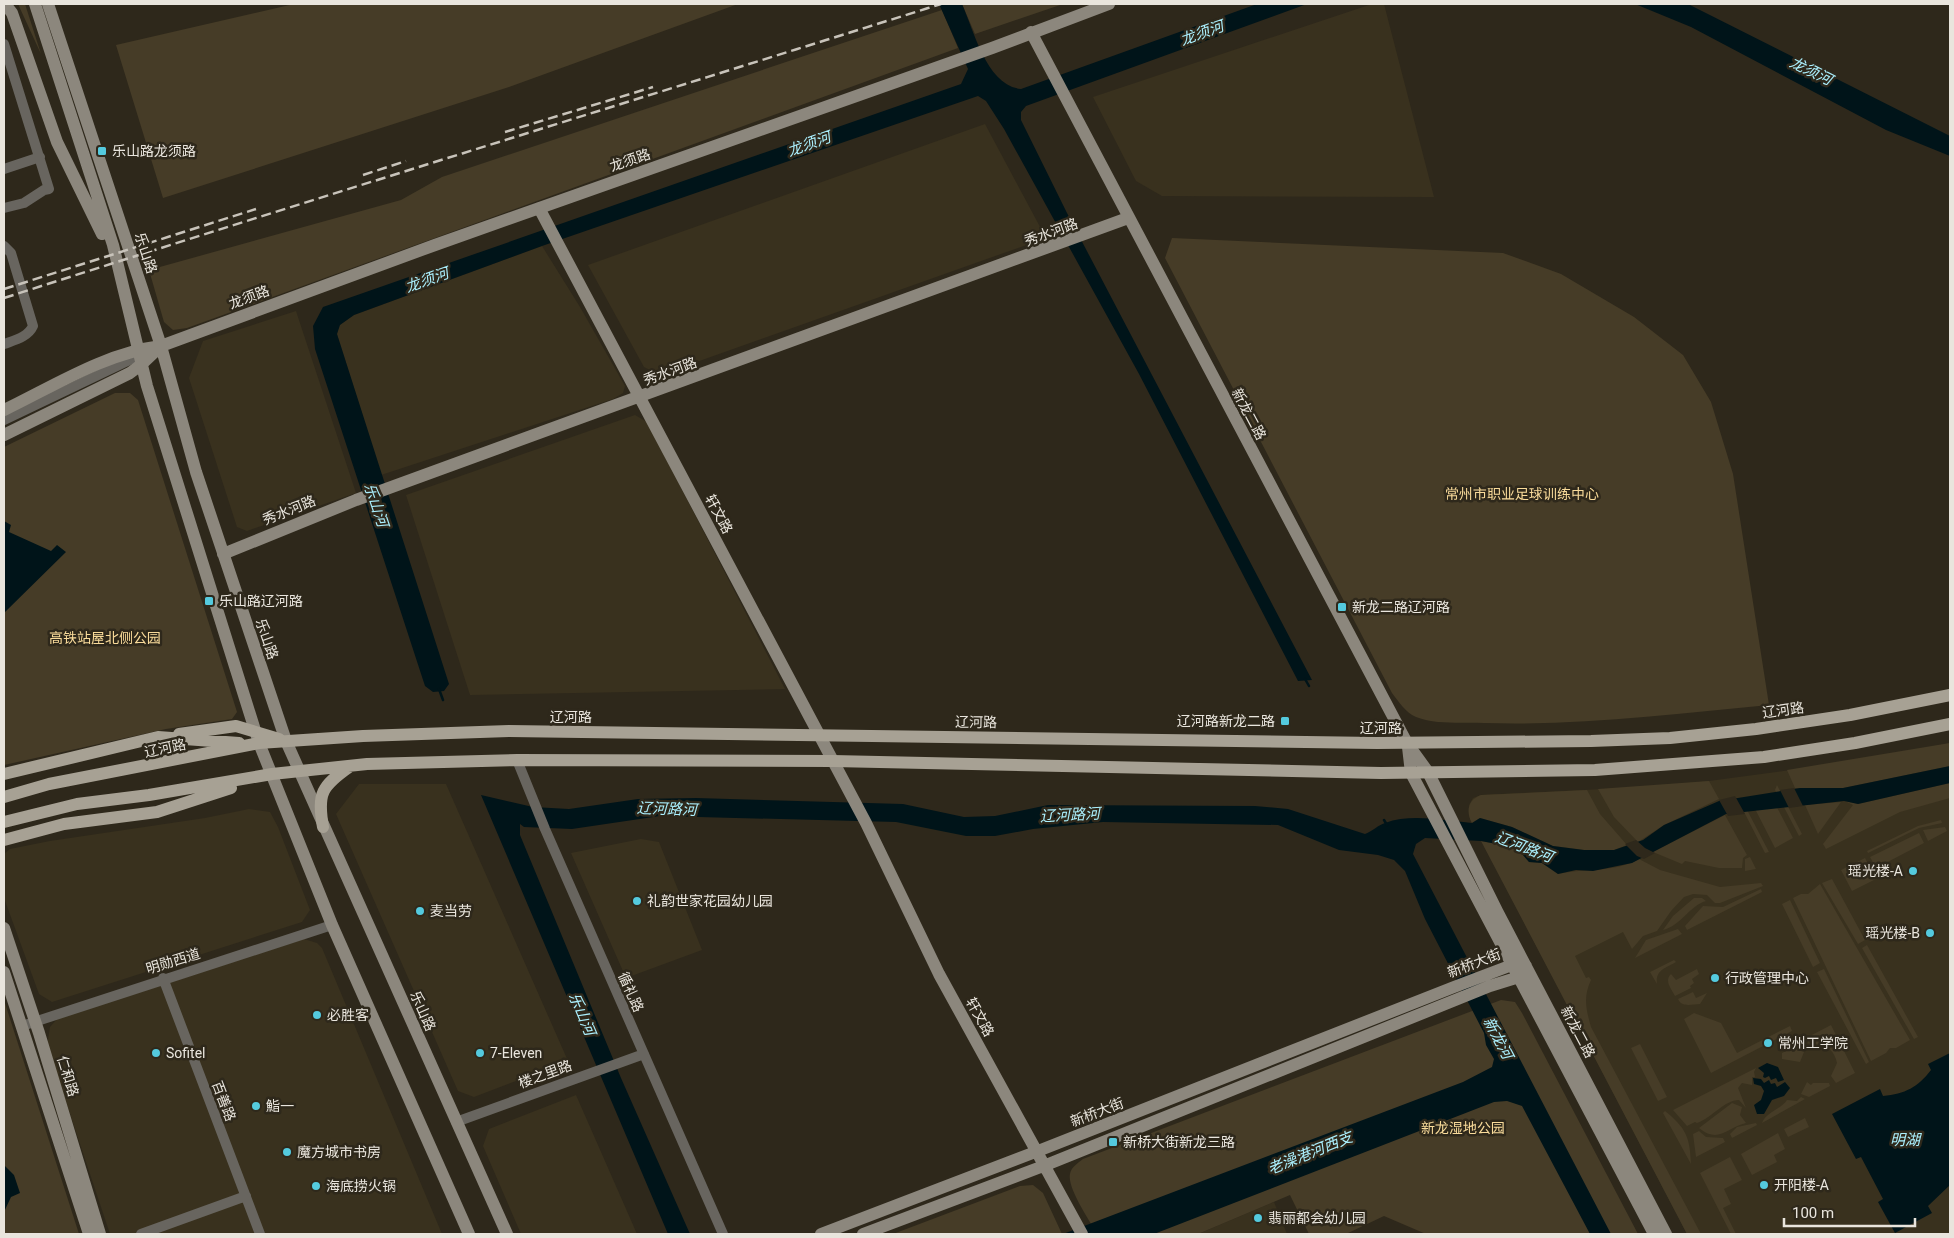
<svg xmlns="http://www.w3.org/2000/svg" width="1954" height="1238" font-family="Roboto,'Noto Sans SC',sans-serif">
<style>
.built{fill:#39311e}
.green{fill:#463c27}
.water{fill:#001419}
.pier{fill:#2e281b}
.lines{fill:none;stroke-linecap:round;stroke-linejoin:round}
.stream{stroke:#001419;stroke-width:2.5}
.street{stroke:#68655f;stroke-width:10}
.secondary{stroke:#8c877d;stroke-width:12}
.primary{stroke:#a7a194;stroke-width:12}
.rail{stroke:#c8c3ba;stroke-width:2.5;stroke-dasharray:10 5;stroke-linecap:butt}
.poi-dot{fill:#54cade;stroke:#2e281b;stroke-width:2}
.labels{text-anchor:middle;stroke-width:5;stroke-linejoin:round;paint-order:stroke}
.poi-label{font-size:14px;fill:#e9e5dd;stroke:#2e281b;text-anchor:start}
.street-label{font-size:14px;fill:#e9e5dd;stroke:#2e281b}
.park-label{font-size:14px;fill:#f9db9a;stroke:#2e281b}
.water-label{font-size:15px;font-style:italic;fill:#abf0fe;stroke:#2e281b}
</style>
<rect width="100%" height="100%" fill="#2e281b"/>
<!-- built -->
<path class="built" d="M1372,4H1384L1434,197L1162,196L1136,181L1093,97Z
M985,124L1046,238L660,375L644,367L588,265Z
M542,246L580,307L625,386L623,393L613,399L381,475L337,334L339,325L354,315Z
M296,311L356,493L247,531L237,527L189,378L203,341Z
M635,415L647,422L785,689L470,695L406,495Z
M1950,743V1234H1687L1470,819L1469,805L1473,798L1481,795L1643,787L1709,781L1860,761Z
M359,784H446L568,1061L474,1097L458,1091L336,814Z
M249,809L270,812L278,827L310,910L302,922L52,1002L39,994L4,898V854L10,849L50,841L205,818Z
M641,839L659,842L702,950L626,978L571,853Z
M304,939L317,943L322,948L442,1234H110L47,1045L50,1027L57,1019Z
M576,1095L637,1234H521L483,1146L489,1129Z
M1274,1202L1287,1234H1198Z"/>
<!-- green -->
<path class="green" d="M18,4H25L41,54Z
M294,4H738L509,87L163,198L116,45Z
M962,4H1063L975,34Z
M942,10L958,48L187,328L173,330L164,322L149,270L401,200L442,177Z
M1172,238L1503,253L1561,274L1634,317L1683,355L1711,402L1733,474L1769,705C1674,714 1580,726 1484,723C1462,722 1437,725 1416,717C1405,712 1399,702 1392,693L1165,258Z
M115,393H130L138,400L237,712L232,719L166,729L4,765V447Z
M1950,743V766L1843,788H1795L1787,770Z
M1709,781L1719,799L1664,825L1638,842L1614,817L1598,789Z
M1950,783V798L1900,812L1826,849L1823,844L1853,805L1845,801L1858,804Z
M1777,785L1802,834L1799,836L1775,790Z
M1587,790L1600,814L1627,845L1614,850H1584L1553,846L1512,827L1480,818L1472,823C1465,811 1469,799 1481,795Z
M1770,794L1793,838L1775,848L1752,803Z
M1841,802L1818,834L1805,805Z
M1740,804L1745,806L1769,852L1765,853Z
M1725,815L1747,855L1743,858L1742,868H1719L1685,861L1682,864L1653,852Z
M1941,820L1942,823L1919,828L1868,853L1867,851L1918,826Z
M1945,827L1947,831L1928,841L1923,830Z
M1919,833L1924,843L1876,868L1870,857Z
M1481,841L1517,848L1529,862L1542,863L1558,874C1585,868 1614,873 1639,859L1660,870L1720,887L1761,883L1763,886L1720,903H1715L1707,895L1693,894L1684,897L1671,911L1657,931L1643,936L1632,949L1623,932L1575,956L1586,978L1589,977L1591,980C1583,997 1586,1009 1591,1027L1701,1234H1687Z
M1750,857L1756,869L1745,871V859Z
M1865,858L1876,879L1852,891L1841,870Z
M1832,879L1865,940L1858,944L1822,883Z
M1820,884L1910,1040L1896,1048H1890L1886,1053L1871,1061L1793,898L1801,894H1808Z
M1761,889L1762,892L1687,930L1685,926L1703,906L1723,907Z
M1694,898H1702L1706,901C1689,906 1682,925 1663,930L1673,916Z
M1790,900L1820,963L1813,967L1782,904Z
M1678,929L1682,934L1635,958L1646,940Z
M1867,945L1918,1037L1914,1039L1862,948Z
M1674,960L1676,962C1666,968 1655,970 1657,984L1650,972Z
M1697,969L1699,974L1692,979L1694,983L1690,986L1691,988L1675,996C1671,988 1664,981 1671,974L1676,980Z
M1824,969L1869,1062L1866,1064L1817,972Z
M1693,992L1696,998L1707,993L1700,1004C1692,1004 1682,1008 1678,999Z
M4,1000L79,1234H4Z
M1501,1000L1515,1002L1522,1013L1638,1234H1426L1384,1216L1346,1234H1309L1290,1195L1198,1234H1097C1090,1221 1067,1188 1070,1174C1071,1167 1078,1163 1083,1159Z
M1694,1013L1721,1023L1737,1053L1790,1026L1792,1031L1711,1073L1684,1019Z
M1831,1025L1855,1073L1836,1083L1831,1076L1837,1063C1834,1048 1824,1043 1810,1046L1806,1038Z
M1640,1044L1667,1097L1658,1101L1631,1048Z
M1800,1044L1804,1052L1800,1062L1782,1059V1053Z
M1756,1068L1754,1072L1755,1077H1752V1085L1742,1083L1738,1088L1746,1108L1739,1100C1724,1100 1712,1118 1697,1123L1695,1122L1687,1126L1673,1110Z
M1807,1082L1811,1085L1813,1083H1829L1830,1086L1809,1097L1801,1094Z
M1801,1097L1805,1099L1762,1123C1766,1112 1780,1110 1787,1100L1797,1101Z
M1732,1103L1742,1107L1740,1115L1746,1123C1726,1128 1719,1144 1699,1128Z
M1665,1111C1686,1128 1690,1137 1691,1164L1663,1113Z
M1805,1118L1809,1127L1788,1137L1784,1129Z
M1756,1123L1757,1125L1732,1138L1730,1134L1737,1127Z
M1699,1131L1706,1137L1723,1138L1725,1142L1696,1157L1693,1134Z
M1778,1133L1785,1149L1774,1155L1777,1162L1752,1175L1741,1154Z
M1730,1157L1742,1180L1724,1189L1731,1204L1723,1208L1736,1234H1731L1700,1173Z
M1033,1185L1043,1193L1062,1234H893L1020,1186Z"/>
<!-- water -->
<path class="water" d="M939,4H962C974,31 987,86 1021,89L1257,4H1307L1026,106L1021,112V120L1067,213L1312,680L1298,681L1139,374L1004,129L986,101L978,96L542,246L354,315L340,325L337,334L449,684L444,691L433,692L425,686L315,349L313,326L323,307L961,84L968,69Z
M1635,4H1688L1950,136V156L1886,130L1691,27Z
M4,521L11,525L9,532L51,551L57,545L66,552L4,613Z
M1950,766V783L1858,804L1844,801L1726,814L1632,863L1593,871L1576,870L1558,874L1542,863L1529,862L1517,848L1481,841L1425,838L1416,844L1413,854L1611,1234H1590L1522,1106L1507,1101L1494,1102L1154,1234H1063L1463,1082L1492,1067L1494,1059L1486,1045L1484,1033L1425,919L1405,871L1394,860L1378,855L1339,850L1278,825L1103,822L1033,829L995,836H966L896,822L660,816L572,829L524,827L520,824V835L621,1078L690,1234H668L481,795L533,807L569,809L638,799L696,798L903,804L964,817L995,816L1048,805L1255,806L1288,809L1365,834C1373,831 1378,825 1385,823C1412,813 1445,821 1472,823L1480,818L1512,827L1553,846L1584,850H1614L1643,840L1664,825L1719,801L1800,788H1843Z
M1950,1053V1185L1928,1206L1932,1213L1895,1233L1878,1202L1883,1199L1861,1157L1856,1159L1832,1114L1880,1089L1883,1096C1905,1094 1918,1087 1931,1070L1928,1064Z
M1767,1063L1778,1067L1784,1080L1778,1082L1776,1078L1771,1080L1769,1076L1765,1078L1763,1077L1764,1073L1758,1068Z
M1753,1078L1761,1079L1764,1083L1769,1080L1771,1084L1775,1083L1777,1087L1785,1082L1790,1088L1784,1096L1772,1100L1764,1114H1757L1754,1105L1761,1100L1764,1091L1761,1086L1754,1084Z
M4,1165L14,1175L20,1193L11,1197L4,1212Z"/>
<!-- pier -->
<path class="pier" d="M1794,788L1803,806L1789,808L1780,790Z
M1735,796L1745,814L1728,816L1719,800Z
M1636,840L1645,848L1655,853L1644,859L1637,856L1625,844Z"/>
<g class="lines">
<!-- stream -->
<path class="stream" d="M1305,679L1309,686
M439,689L443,700
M1384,820L1387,825"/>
<!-- street -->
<path class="street" d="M4,44L49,189L44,190L24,203L4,208
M4,169L40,157
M4,246L11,253L33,326C28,337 15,340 4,344
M4,420L140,355
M517,760L545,829L723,1234
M163,978L260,1234
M28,1024L332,925
M456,1122L644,1054
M141,1234L246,1196"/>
<!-- secondary -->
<path class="secondary" d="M5,4L12,13L57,142L102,234
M35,4L113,245L147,386L259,743L332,925L469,1234
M48,4L161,346L196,472L286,741L507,1234
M1031,32L1407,743L1428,772L1497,911L1666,1234
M539,208L866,823L939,974L1082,1234
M4,410C54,386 105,353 161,346L435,245L992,48L1109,4
M4,435L130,373L142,364L161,346
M223,554L356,500L1128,218
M1408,747L1411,773L1654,1234
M4,928L39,1033L100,1234
M4,972L89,1234
M821,1234L1038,1151L1454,987L1512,965L1526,966
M863,1234L1046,1165L1490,986L1519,977L1526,966"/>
<!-- primary -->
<path class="primary" d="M179,734L236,726L279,739
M4,774L158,737L239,743
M4,797L49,784L259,743L363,736L509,731L1377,743L1591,741L1670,738L1756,729L1850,715L1950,695
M4,822L77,804L149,795L272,774L367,764L517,760L833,761L1381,773L1595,770L1764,757L1855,743L1950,724
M323,827C317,793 322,786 349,767
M4,840L64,824L157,812L231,788"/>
<!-- rail -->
<path class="rail" d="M505,132L653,87
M363,175L406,161
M4,289L256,209
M4,298C316,198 629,102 941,4"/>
</g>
<!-- markers -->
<g class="poi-dot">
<rect x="97" y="146" width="10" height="10" rx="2.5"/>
<rect x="204" y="596" width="10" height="10" rx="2.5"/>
<rect x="1337" y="602" width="10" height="10" rx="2.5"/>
<rect x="1280" y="716" width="10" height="10" rx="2.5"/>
<circle cx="1913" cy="871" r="5"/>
<circle cx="637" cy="901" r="5"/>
<circle cx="420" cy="911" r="5"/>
<circle cx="1930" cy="933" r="5"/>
<circle cx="1715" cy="978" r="5"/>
<circle cx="317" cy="1015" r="5"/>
<circle cx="1768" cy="1043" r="5"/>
<circle cx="156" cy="1053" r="5"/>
<circle cx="480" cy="1053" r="5"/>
<circle cx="256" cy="1106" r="5"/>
<rect x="1108" y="1137" width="10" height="10" rx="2.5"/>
<circle cx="287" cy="1152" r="5"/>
<circle cx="1764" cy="1185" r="5"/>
<circle cx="316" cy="1186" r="5"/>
<circle cx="1258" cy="1218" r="5"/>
</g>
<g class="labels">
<!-- poi labels -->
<g class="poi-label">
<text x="112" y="156">乐山路龙须路</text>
<text x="219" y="606">乐山路辽河路</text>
<text x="1352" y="612">新龙二路辽河路</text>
<text x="1275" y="726" text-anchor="end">辽河路新龙二路</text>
<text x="1903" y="876" text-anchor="end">瑶光楼-A</text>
<text x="647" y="906">礼韵世家花园幼儿园</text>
<text x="430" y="916">麦当劳</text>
<text x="1920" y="938" text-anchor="end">瑶光楼-B</text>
<text x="1725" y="983">行政管理中心</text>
<text x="327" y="1020">必胜客</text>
<text x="1778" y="1048">常州工学院</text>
<text x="166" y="1058">Sofitel</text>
<text x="490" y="1058">7-Eleven</text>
<text x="266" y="1111">鮨一</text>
<text x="1123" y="1147">新桥大街新龙三路</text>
<text x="297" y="1157">魔方城市书房</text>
<text x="1774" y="1190">开阳楼-A</text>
<text x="326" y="1191">海底捞火锅</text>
<text x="1268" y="1223">翡丽都会幼儿园</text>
</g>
<!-- street labels -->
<g class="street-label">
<text transform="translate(630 160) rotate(-19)" y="5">龙须路</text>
<text transform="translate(1051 232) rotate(-20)" y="5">秀水河路</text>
<text transform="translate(146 253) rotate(72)" y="5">乐山路</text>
<text transform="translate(249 297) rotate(-20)" y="5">龙须路</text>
<text transform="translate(670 371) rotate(-20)" y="5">秀水河路</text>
<text transform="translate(1249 414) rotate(62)" y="5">新龙二路</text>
<text transform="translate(289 510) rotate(-22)" y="5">秀水河路</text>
<text transform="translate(719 514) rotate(62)" y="5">轩文路</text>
<text transform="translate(267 639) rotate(71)" y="5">乐山路</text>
<text transform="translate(1783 710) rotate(-8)" y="5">辽河路</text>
<text x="571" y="722">辽河路</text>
<text transform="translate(976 722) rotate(1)" y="5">辽河路</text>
<text x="1381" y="733">辽河路</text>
<text transform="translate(165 748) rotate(-12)" y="5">辽河路</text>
<text transform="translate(173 961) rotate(-17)" y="5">明勋西道</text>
<text transform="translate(1474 963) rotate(-21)" y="5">新桥大街</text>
<text transform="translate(631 992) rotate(66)" y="5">循礼路</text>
<text transform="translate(423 1011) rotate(66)" y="5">乐山路</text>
<text transform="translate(980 1017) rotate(61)" y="5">轩文路</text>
<text transform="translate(1578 1032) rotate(62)" y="5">新龙二路</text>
<text transform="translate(545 1074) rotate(-20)" y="5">楼之里路</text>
<text transform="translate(68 1076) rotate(73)" y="5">仁和路</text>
<text transform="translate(224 1101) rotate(69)" y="5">百善路</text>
<text transform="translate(1097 1112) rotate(-21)" y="5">新桥大街</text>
</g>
<!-- park labels -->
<g class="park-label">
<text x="1522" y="499">常州市职业足球训练中心</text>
<text x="105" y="643">高铁站屋北侧公园</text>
<text x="1463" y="1133">新龙湿地公园</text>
</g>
<!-- water labels -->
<g class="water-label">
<text transform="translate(1202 33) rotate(-20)" y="5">龙须河</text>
<text transform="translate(1811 71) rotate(26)" y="5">龙须河</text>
<text transform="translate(809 144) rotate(-20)" y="5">龙须河</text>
<text transform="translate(427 280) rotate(-20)" y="5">龙须河</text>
<text transform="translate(376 505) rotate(71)" y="5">乐山河</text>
<text transform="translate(667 809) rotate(2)" y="5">辽河路河</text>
<text transform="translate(1070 815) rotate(-3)" y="5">辽河路河</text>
<text transform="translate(1524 847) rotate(21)" y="5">辽河路河</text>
<text transform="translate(582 1014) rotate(67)" y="5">乐山河</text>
<text transform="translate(1498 1038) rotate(62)" y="5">新龙河</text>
<text x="1905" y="1145">明湖</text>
<text transform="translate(1310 1153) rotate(-22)" y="5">老澡港河西支</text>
</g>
</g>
<!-- border -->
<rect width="1954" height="1238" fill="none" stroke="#e9e5dd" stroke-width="10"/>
<!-- scale -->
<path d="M1784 1218v8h131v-8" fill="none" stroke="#e9e5dd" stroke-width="2.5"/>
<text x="1792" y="1218" font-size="15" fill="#e9e5dd" stroke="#2e281b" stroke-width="4" paint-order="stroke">100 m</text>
</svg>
